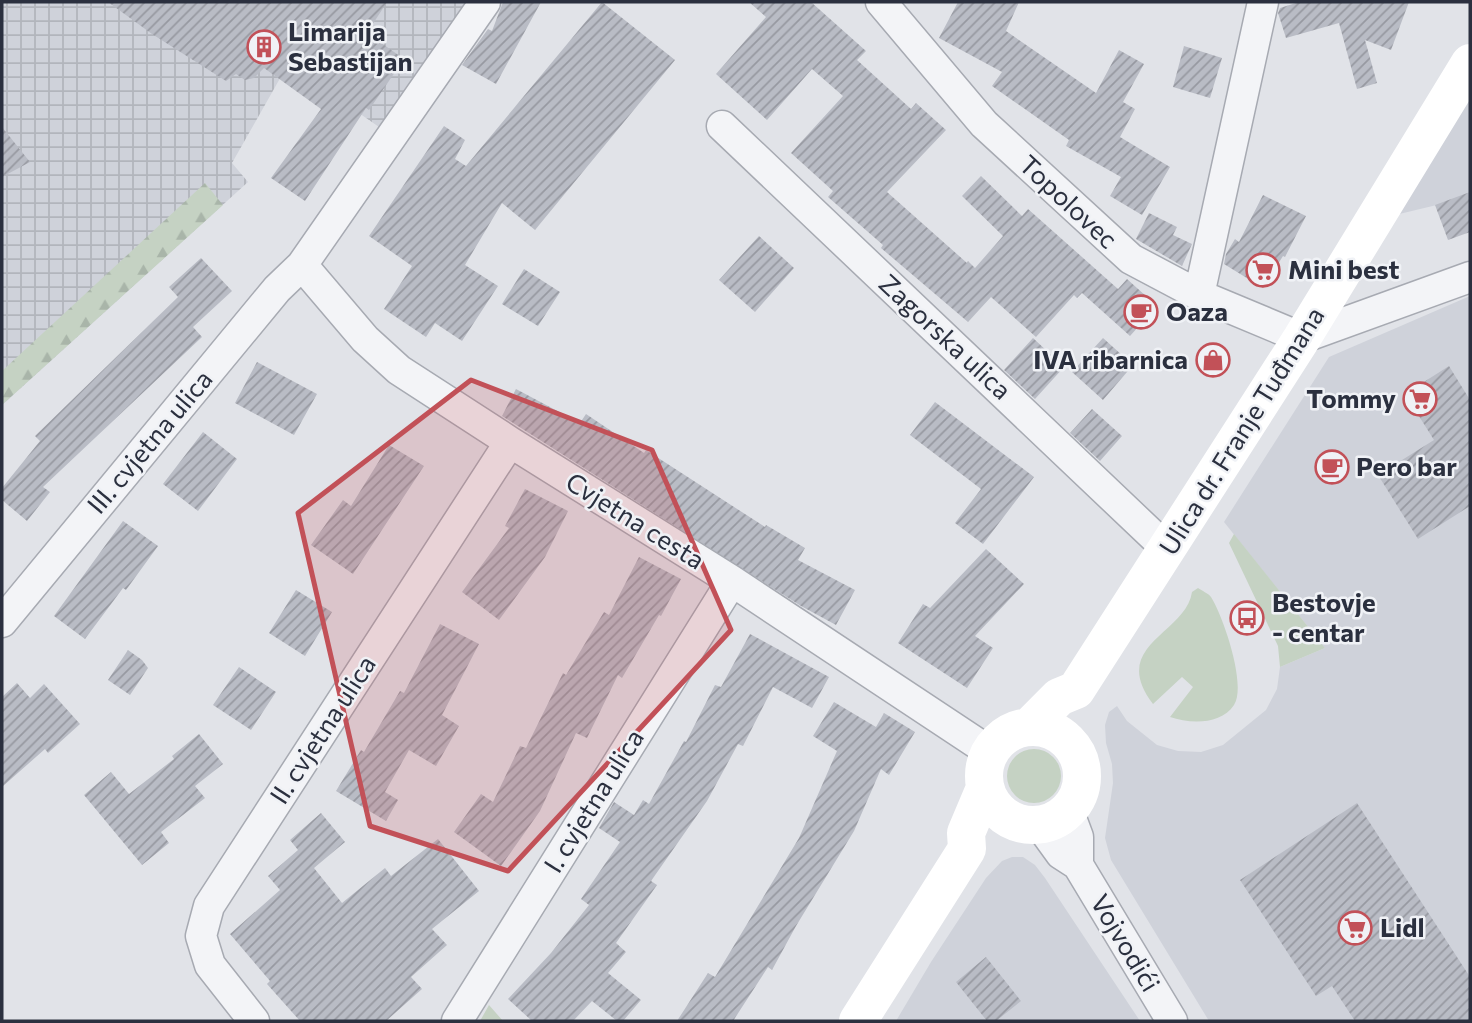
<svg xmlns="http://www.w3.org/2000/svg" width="1472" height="1023" font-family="Commissioner,sans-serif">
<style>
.built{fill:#cfd2da}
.industrial{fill:url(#industrial-grid)}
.grass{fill:#c5d2c3}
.forest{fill:url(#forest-firs)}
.building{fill:url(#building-hatch)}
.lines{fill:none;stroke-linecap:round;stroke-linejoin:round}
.street-casing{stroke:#a7aab2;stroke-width:33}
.street{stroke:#f3f4f7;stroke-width:30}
.secondary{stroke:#fff;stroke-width:38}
.marked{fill:#c25158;fill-opacity:0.2;stroke:#c25158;stroke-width:5;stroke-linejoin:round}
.labels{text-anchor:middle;stroke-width:5;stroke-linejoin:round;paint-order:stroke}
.poi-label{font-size:26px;font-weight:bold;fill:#2b303f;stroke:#f0f2f6;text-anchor:start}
.street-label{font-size:26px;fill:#2b303f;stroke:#f0f2f6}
</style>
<defs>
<pattern id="industrial-grid" width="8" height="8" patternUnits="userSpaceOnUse" patternTransform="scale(1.75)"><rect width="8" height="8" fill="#cfd2da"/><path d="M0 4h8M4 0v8" fill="none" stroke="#b2b5bc"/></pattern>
<pattern id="forest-firs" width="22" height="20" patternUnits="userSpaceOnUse" patternTransform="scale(1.75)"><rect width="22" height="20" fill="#c5d2c3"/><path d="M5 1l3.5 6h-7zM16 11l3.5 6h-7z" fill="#a9b5a9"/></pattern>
<pattern id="building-hatch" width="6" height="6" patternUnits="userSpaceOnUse" patternTransform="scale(1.75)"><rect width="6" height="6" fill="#b9bcc5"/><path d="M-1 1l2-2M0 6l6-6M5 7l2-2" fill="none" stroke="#9799a1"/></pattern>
</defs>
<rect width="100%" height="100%" fill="#e1e3e8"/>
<!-- built -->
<path class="built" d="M1470,91V197L1391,216Z
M1470,296V1021H1209L1111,860L1105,838L1113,783L1112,764L1106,743L1105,725L1109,712L1117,706L1127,721L1157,745L1178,751L1201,752L1223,745L1266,710L1277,689L1280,667L1325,648L1224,522L1329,357Z
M1012,857H1023L1035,865L1045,878L1140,1021H896L931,962L986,878L1002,861Z"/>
<!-- industrial -->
<path class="industrial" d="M2,2H467L379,127L313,81L287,66L232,163L248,182L2,405Z"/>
<!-- grass -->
<path class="grass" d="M1234,534L1325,648L1280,667L1278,646L1229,543Z
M1198,588C1202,591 1208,593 1211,597C1223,616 1247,685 1234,705C1221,725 1190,724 1170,717L1193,687L1182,677L1153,704C1108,645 1186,634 1192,592Z
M1007 776a27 27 0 1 1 54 0a27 27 0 1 1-54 0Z
M489,1005L503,1021H480Z"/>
<!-- forest -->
<path class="forest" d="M205,183L223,205L2,405V371Z"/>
<!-- building -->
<path class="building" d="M108,2H387L367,33L404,59L369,110L366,108L305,201L271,178L321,109L264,68L254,78L245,80L236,74L226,81L152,34Z
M503,2H541L496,84L462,65L488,29L492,31Z
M602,2L675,60L535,230L502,203L465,265L498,286L462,341L435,323L426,337L384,309L412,266L369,236L444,126L465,140L455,159L466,166Z
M749,2H811L866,51L857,60L911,109L916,103L946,130L887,192L967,263L968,261L975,268L1003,236L962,196L981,176L1022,216L1028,209L1118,289L1127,279L1157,306L1130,336L1082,293L1077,298L1074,295L1036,337L991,297L968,322L881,248L883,245L828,197L833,191L791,153L843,96L812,69L767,120L716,74L766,17Z
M958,2H1019L1006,31L1096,93L1119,50L1144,64L1123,102L1135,109L1120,137L1170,167L1142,215L1110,196L1121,177L1066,146L1069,140L992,86L1002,72L939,38Z
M1299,2H1409L1391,50L1365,40L1377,83L1357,89L1339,23L1286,38L1278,13L1280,8Z
M1184,46L1222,58L1210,98L1173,87Z
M2,127L30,162L2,177Z
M1470,192V232L1448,240L1435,205Z
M1263,195L1306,216L1285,257L1283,256L1263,288L1224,264L1226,254L1235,239L1239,242Z
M1149,213L1177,227L1173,235L1192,244L1182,266L1136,239Z
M759,236L794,268L755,312L719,280Z
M201,258L232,291L193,327L202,337L43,487L50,492L27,521L2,500V488L40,441L35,436L178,297L169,287Z
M524,269L560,292L538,326L502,304Z
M1033,338L1064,367L1035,399L1004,370Z
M1103,338L1133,365L1103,400L1072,372Z
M257,362L317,394L294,435L235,403Z
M1449,366L1470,400V506L1418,539L1378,475L1434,440L1405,394Z
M516,389L580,423L586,414L644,453L646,450L765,527L766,525L805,548L798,560L855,590L836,625L801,606L502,416Z
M935,402L1034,477L983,544L955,523L981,489L910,435Z
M1092,409L1122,436L1100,461L1070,433Z
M203,432L237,459L198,511L163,484Z
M389,445L424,466L353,574L311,545L343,500L351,506Z
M525,489L568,511L545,557L499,620L462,592L509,528L505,526Z
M123,521L158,546L126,590L123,588L85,639L54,616Z
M986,549L1024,584L975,636L993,648L967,688L898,643L923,604L930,608Z
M639,557L681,579L661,616L659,615L622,678L618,675L587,738L576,733L540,811L501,866L454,832L481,794L493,802L520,746L526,748L563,673L566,675L604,612L609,615Z
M296,590L332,612L305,656L269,633Z
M440,624L479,644L442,715L459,726L436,766L409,750L385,792L398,800L386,821L336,791L361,750L364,752L400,691L404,693Z
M750,634L829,677L812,708L773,687L743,746L738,744L707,801L651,881L657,885L616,943L626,952L608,973L641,1000L623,1021H617L592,1001L573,1021H532L508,999L551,953L589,905L581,899L620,842L599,828L614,802L634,815L643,800L649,804L684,741L686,742L715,685L721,687Z
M128,650L142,660L148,668L130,695L108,680Z
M239,667L276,692L251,730L213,705Z
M17,683L30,698L44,684L80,724L48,753L45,749L2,787V697Z
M834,702L876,727L884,713L915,732L889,775L881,769L854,831L796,926L772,970L768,967L733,1021H677L708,973L715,977L799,838L837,751L813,736Z
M199,734L223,764L195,786L205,798L161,832L169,843L142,865L84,795L111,772L129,794L174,759L172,756Z
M1357,803L1470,977V1021H1355L1332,986L1316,996L1240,880Z
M321,813L345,842L314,868L342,903L385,868L391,876L438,839L479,891L432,929L447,945L411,977L422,989L386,1021H300L267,984L270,981L230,934L280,890L268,876L298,850L290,840Z
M986,957L1021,1001L996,1021H987L956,982Z"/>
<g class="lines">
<defs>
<path id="street" d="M881,2L984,124L1131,259L1199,295L1302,338L1470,277
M722,126L1167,549
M302,265L365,339L399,370L510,442L732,581L990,752
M1199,295L1263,2
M2,622L277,289L302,265L485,2
M1068,810L1078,837V865
M1040,825L1061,854L1078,865L1172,1021
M254,1021L210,965L201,936L209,906L510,442
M457,1021L732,581"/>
</defs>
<!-- street casing -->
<use href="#street" class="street-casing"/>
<!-- street -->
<use href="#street" class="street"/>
<!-- secondary -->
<path class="secondary" d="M1029,727L1059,697L1076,690L1302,338L1470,63
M984 776a49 49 0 1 1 98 0a49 49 0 1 1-98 0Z
M858,1021L967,849L966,833L985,788"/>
</g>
<!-- marked area -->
<path class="marked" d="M471,380L652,450L731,630L508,871L370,826L298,513Z"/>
<!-- icons -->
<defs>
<symbol id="building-ring" viewBox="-11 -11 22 22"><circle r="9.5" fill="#f0f2f6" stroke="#c25158" stroke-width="1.5"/><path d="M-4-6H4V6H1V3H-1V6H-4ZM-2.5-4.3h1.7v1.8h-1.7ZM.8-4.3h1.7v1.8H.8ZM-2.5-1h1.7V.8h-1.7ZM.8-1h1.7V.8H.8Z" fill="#c25158"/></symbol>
<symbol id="supermarket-ring" viewBox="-11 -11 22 22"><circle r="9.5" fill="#f0f2f6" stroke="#c25158" stroke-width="1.5"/><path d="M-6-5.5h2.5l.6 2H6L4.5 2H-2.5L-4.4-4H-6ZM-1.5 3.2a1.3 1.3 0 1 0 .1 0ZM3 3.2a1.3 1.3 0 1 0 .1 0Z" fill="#c25158"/></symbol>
<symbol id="cafe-ring" viewBox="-11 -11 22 22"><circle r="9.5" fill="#f0f2f6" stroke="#c25158" stroke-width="1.5"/><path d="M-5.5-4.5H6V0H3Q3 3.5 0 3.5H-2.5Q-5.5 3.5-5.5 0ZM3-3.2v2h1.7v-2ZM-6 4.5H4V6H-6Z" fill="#c25158"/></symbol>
<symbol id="shop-ring" viewBox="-11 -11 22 22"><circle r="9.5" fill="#f0f2f6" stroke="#c25158" stroke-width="1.5"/><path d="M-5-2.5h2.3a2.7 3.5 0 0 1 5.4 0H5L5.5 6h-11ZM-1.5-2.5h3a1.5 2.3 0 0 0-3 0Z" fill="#c25158"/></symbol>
<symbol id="bus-ring" viewBox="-11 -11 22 22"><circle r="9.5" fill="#f0f2f6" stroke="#c25158" stroke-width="1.5"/><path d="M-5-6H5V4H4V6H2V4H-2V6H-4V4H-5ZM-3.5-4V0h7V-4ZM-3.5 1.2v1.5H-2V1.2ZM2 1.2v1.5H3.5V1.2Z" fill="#c25158"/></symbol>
</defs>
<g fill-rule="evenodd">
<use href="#building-ring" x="245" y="28" width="38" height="38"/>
<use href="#supermarket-ring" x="1244" y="251" width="38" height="38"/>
<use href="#cafe-ring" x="1122" y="293" width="38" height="38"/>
<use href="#shop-ring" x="1194" y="341" width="38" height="38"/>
<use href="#supermarket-ring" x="1401" y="380" width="38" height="38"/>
<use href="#cafe-ring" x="1313" y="448" width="38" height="38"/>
<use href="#bus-ring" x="1228" y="599" width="38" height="38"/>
<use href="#supermarket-ring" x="1336" y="909" width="38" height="38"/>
</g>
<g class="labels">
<!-- poi labels -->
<g class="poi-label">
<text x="288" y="41">Limarija<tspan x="288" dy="30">Sebastijan</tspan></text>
<text x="1288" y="279">Mini best</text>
<text x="1166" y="321">Oaza</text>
<text x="1188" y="369" text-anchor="end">IVA ribarnica</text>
<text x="1396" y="408" text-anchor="end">Tommy</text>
<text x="1356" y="476">Pero bar</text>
<text x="1272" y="612">Bestovje<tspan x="1272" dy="30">- centar</tspan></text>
<text x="1380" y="937">Lidl</text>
</g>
<!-- street labels -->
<g class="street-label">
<text transform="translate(1068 202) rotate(43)" y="9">Topolovec</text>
<text transform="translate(945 337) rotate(43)" y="9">Zagorska ulica</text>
<text transform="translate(1242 431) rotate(-58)" y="9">Ulica dr. Franje Tuđmana</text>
<text transform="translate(150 442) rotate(-50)" y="9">III. cvjetna ulica</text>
<text transform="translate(635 521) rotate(32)" y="9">Cvjetna cesta</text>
<text transform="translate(323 730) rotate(-57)" y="9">II. cvjetna ulica</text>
<text transform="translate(594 801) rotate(-58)" y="9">I. cvjetna ulica</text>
<text transform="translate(1125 943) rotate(59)" y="9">Vojvodići</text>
</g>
</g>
<!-- border -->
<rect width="1472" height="1023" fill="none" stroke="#2b303f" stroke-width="7"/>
</svg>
